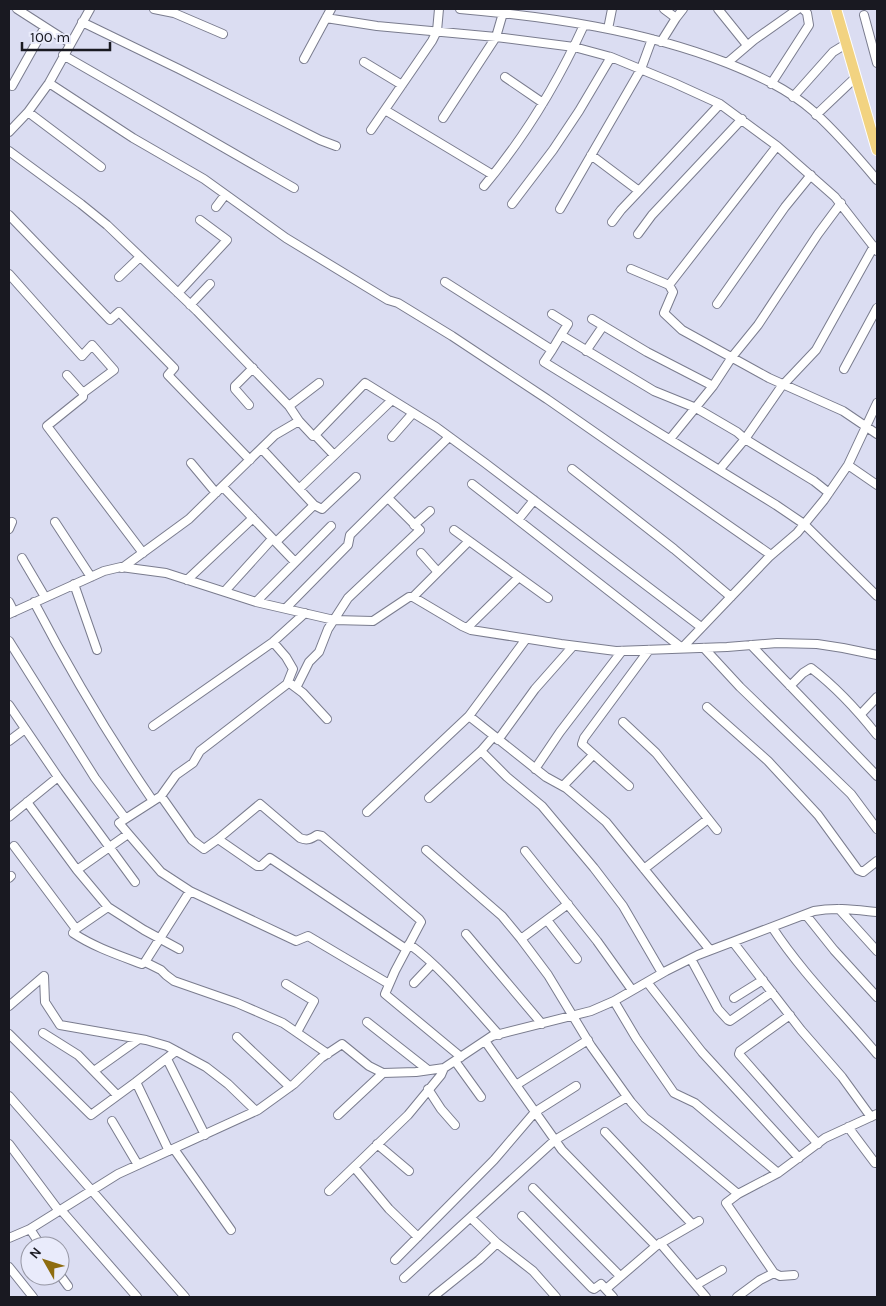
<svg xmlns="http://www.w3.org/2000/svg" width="886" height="1306" font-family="Karla,sans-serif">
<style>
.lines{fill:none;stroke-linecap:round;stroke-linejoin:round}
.minor-casing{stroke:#7a7c8e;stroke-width:10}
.major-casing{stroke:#fff;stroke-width:12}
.minor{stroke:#fff;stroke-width:8}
.major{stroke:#f2d381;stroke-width:10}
</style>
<rect width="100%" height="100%" fill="#dbddf2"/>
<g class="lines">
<defs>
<path id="minor" d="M17,9L45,27
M154,9L174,13L223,34
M460,9C551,17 642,30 727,63C757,75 788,89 813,111C836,132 857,156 877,180
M718,9L747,45
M864,15L877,63
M326,18L377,26L496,37L574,47L611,57L674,83L720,104L777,146L835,197L877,251
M676,18L683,9
M82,22L179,69L320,140L336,146
M608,29L612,9
M661,42L676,18L664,9
M63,55L294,188
M304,59L331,9
M364,62L402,85
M727,63L754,40L798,9
M505,77L543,103
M49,83L133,138L204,179L286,238L388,300L398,303L452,336L547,399L771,555
M771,84L809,25L807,13L803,9
M12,86L45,27L70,43
M793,97L833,52L846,44
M385,110L493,175
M28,112L101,167
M816,115L856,77
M443,118L496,37L503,13
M371,130L432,41L437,31L439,9
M9,132L28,112L49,83L90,9
M9,151L81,204L107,225L197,311L289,406L299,421
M591,155L639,191L720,104
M484,186C524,138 558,82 584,25
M512,204L553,150L579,111L611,57
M216,207L225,195
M560,209L641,69L652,39
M9,215L110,320L119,312L174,368L168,375L250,460
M612,222L621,210L639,191
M638,234L652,215L742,119
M631,269L669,285L777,146
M9,274L82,356L92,345L114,370L83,393L67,375
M119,277L140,257
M445,282L552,350L544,362L776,505L804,524L877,596
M669,285L673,292L664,313L682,330L769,378L843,411L877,434
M178,293L227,240L200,220
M717,304L785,207L811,175
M190,305L210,284
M552,314L568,324L561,335
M592,319L647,352L713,386
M552,350L561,335L654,391L696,408L737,432L745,439L814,481L829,493
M586,351L601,329
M844,369L877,308
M83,393V397L47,426L143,553
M249,405L235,389V386L253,368
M289,406L319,383
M315,435L334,455
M392,437L413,413
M670,439L713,386L732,357L758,325L818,234L841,203
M262,449L314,505L322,509L356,477
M191,463L216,493
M848,465L877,485
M572,469L674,549L731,597
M720,469L745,439L781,387L816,350L874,246
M472,484L682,648L769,557L797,533L824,500L848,465L877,403
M223,487L295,562
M299,489L392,400
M518,520L534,500
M55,522L91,577
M414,525L430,511
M9,529L12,522
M454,530L548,598
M276,542L314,505
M421,553L437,571
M22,558L45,597
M122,568L189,519L275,435L299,421L313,436L315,435L365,383L436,427L485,463L701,627
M187,580L253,518
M74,584L97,650
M225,591L272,539
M413,597L469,541
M9,602L14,612
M34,602C70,671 109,737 153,801
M256,602L331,526
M286,608L348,545L350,535L353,532L449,437
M9,614L104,571L121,567L166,573L256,602L334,620L373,621L409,597H413L462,626L471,630L561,644L616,651L727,647L777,643L817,644L843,648L877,655
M467,628L519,577
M9,641L95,778L125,818
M751,645L877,776
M704,648L740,687L851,794L877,829
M291,684L303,693L327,719
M298,684L309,662L319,652L328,629L348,598L420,530L388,498
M790,686L803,673L811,668C836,687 858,711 877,735
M9,705L58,777L135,882
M707,707L768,761L818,815L858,870L863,872L877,861
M861,714L877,697
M469,716L546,777L566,788L606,822L710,950
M623,722L656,753L717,830
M153,726L273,642L305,613
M498,740L535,689L573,646
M9,741L25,729
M481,751L507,777L542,806L594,868L623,906L662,973
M535,769L560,732L622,651
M563,786L593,755
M629,786L582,744L584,738L649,650
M161,796L192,840L204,849L218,839L260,804L300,838C307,841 311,839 317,835L322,836L419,919L421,922L395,971L385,994L461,1057
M429,798L481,751L494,736
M27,802L77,870L108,907L144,930L179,949
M367,812L469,716L526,639
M9,817L58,777
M218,839L257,866H261L270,858L406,949
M14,846L76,929
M426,850L502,916L521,939L548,975L591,1046L631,1102L645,1118L661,1130L738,1194
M525,851L597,941L632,990
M644,869L708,819
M77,870L128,834
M9,878L11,876
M190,891L296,941L308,936L389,984
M108,907L76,929L73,933C94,947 118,955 142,964L145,962L161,970L166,975L174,981L237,1003L283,1023L328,1054
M839,909L877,951
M806,915L834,950L877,997
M547,920L577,959
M772,927C802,973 842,1012 877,1054
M466,934L542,1024
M521,939L568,904
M733,942L801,1030L842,1077L871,1117
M409,944C440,966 473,1006 499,1035
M691,959L718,1009L728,1020L730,1021L772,992
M145,962L190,891L161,872L119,823L161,796L176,775L193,763L200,751L287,684L293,669L286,657L273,642
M647,982L702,1052L799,1158
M414,983L432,964
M286,984L314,1001L297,1032
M734,998L763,980
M614,1001L636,1038L674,1093L695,1103L778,1173
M9,1006L44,976L45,1002L60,1025L146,1040L167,1046L206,1067L228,1084L256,1111
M790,1015L740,1051L739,1054L818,1144
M367,1022L428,1070
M43,1033L78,1055L117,1095
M9,1034L91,1115L136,1082L176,1051
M237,1037L290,1087
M485,1041L562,1150L656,1246
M167,1059L205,1135
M455,1061L481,1097
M94,1071L139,1039
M136,1082L169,1151
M516,1085L588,1040
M428,1089L441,1109L455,1125
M9,1096L185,1297
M338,1115L383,1073
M112,1121L138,1165
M848,1127L875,1163H877
M605,1132L692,1224
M9,1144L59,1211
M377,1144L409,1171
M174,1149L231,1230
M354,1167L389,1209L418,1237
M533,1188L620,1276
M329,1191L408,1115L441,1075L444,1068
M61,1210L137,1297
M522,1216L592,1288L594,1289L601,1284L613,1297
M471,1218L497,1243L533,1271L556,1297
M30,1229L41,1246
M9,1238L30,1229L118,1174L258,1110L294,1084L321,1058L342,1044L369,1066L383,1073L416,1072L444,1068L492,1036L591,1011L614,1001L666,971L698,955L814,911C836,907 856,910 877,912
M660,1243L706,1297
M395,1260L494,1160L535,1112L576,1086
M9,1267L33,1297
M60,1275L68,1286
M794,1275L780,1276L774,1273L726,1203L738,1194L778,1173L825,1138L877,1114
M404,1278L555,1140L627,1097
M696,1285L722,1270
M606,1289L656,1246L699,1221
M433,1297L479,1260L497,1243
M737,1297L760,1280L774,1273"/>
<path id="major" d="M836,9L877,150"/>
</defs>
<!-- minor casing -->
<use href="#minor" class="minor-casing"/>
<!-- major casing -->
<use href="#major" class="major-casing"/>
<!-- minor -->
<use href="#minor" class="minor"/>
<!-- major -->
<use href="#major" class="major"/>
</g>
<!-- border -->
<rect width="886" height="1306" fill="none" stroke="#191921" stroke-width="20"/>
<!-- north arrow -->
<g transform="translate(45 1261) rotate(309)"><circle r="24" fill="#e9ebfb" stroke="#9697a4"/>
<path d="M0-4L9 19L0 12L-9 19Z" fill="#8e6c0f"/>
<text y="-8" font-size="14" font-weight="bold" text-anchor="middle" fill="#191921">N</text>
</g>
<!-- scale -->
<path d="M22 42v8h88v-8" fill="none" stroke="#191921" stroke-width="2.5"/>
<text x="30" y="42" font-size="15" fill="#191921" stroke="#e9ebfb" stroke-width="4" paint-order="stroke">100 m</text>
</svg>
